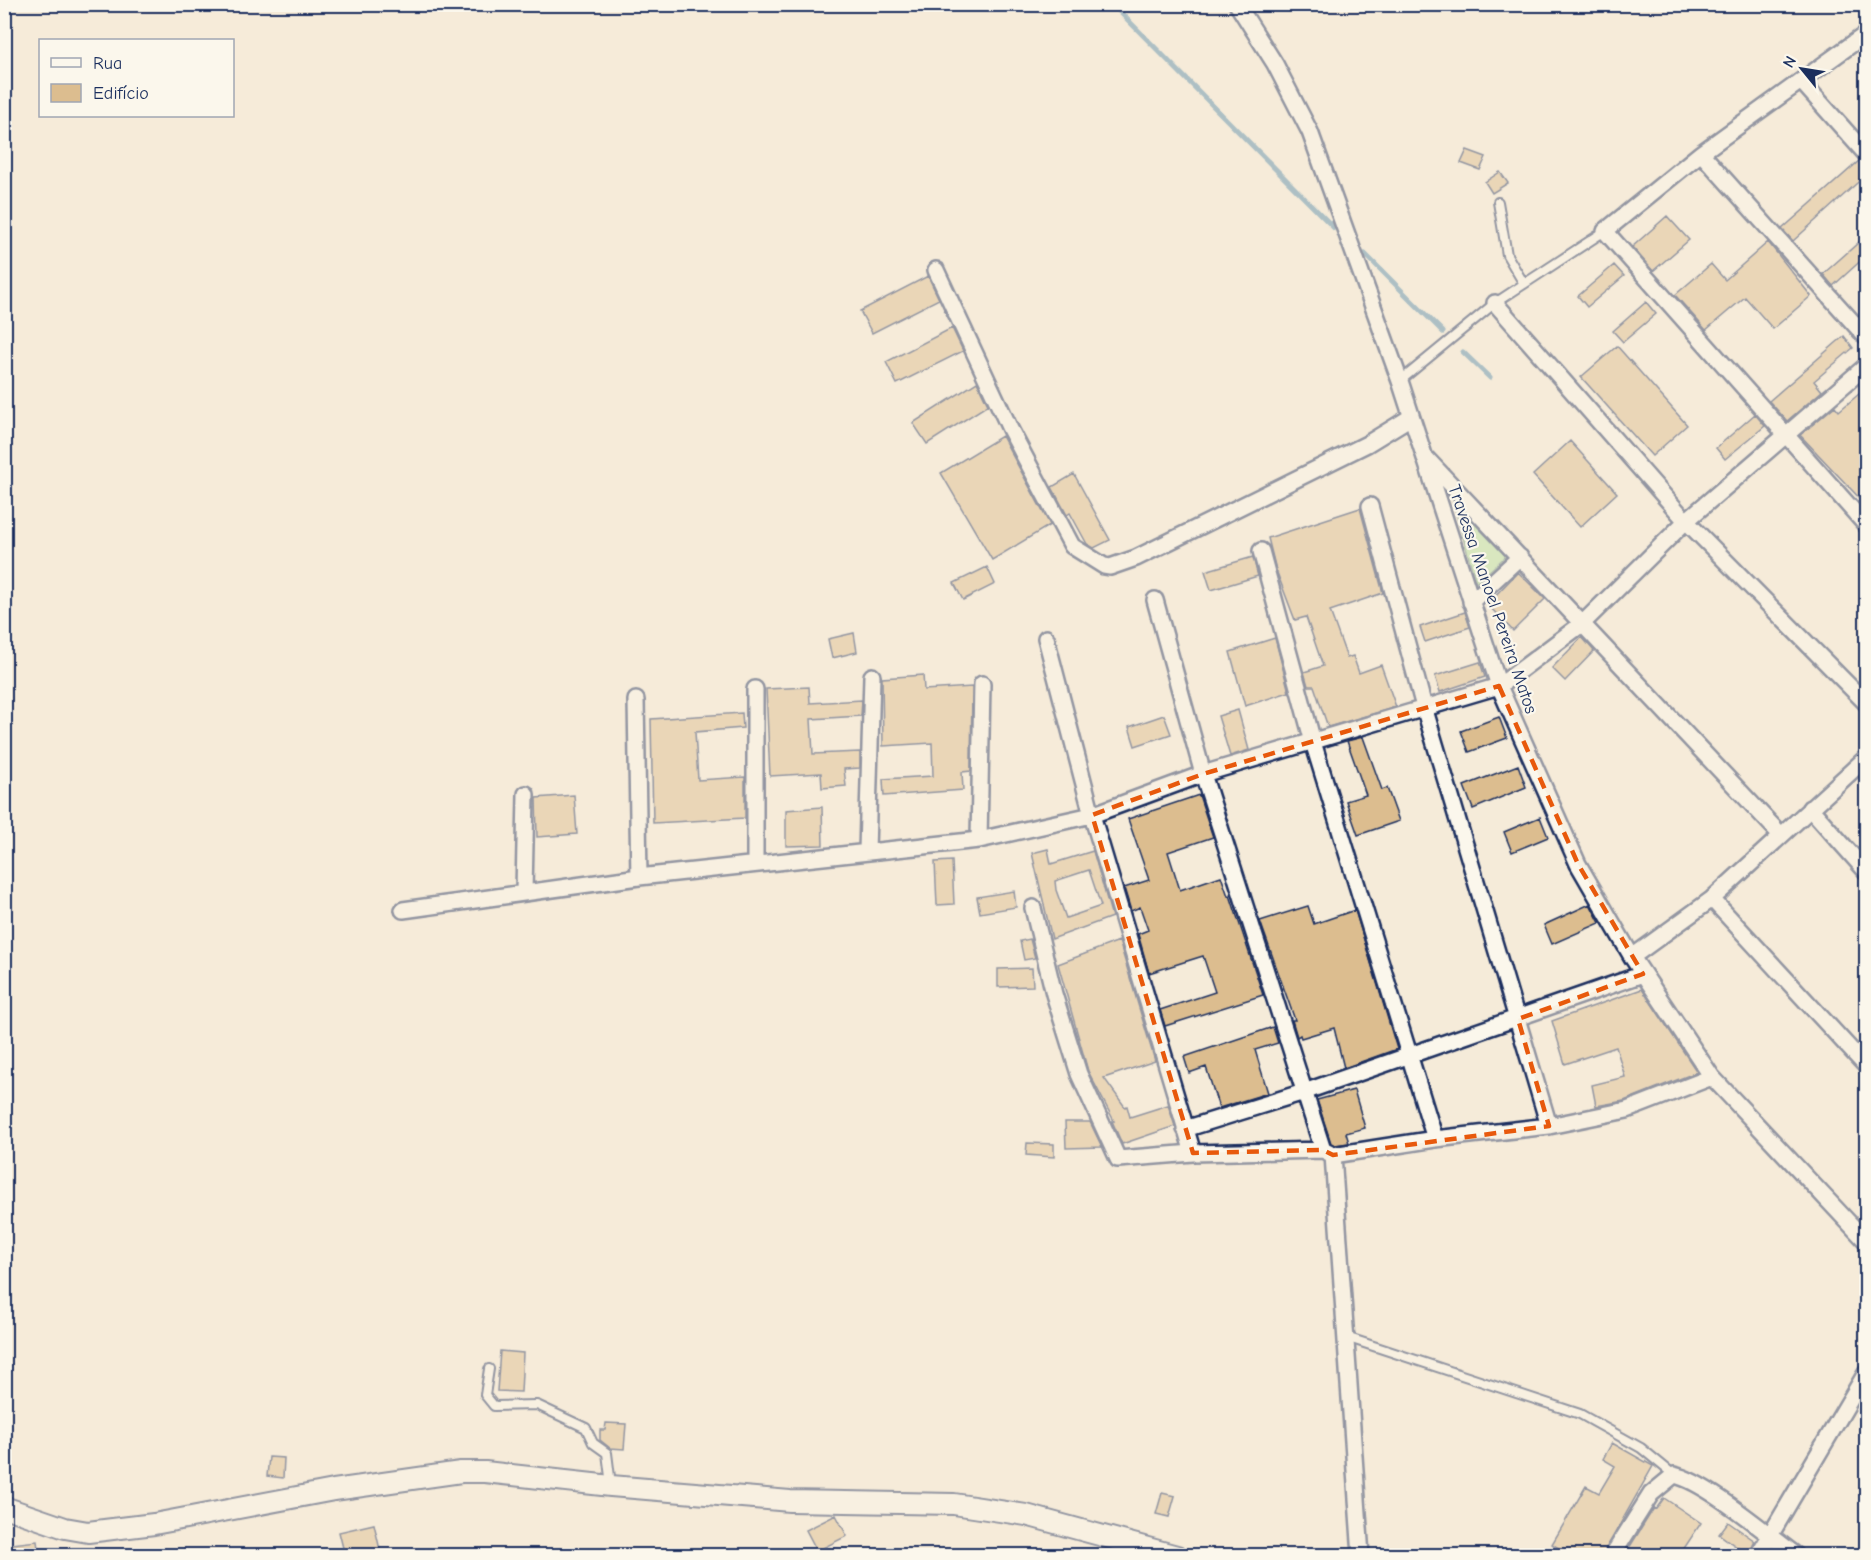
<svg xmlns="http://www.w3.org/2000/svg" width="1871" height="1560" font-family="'Comic Neue',sans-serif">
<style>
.green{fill:#b5e2a1;stroke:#688880;stroke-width:1.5}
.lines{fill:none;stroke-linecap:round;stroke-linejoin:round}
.stream{stroke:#568bab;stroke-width:5}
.building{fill:#dcbd8f;stroke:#1b2f5e;stroke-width:1.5;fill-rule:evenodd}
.service-casing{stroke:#1b2f5e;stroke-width:12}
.minor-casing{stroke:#1b2f5e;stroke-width:20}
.tertiary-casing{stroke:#1b2f5e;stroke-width:24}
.service{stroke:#fbf7ec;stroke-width:8}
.minor{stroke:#fbf7ec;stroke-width:15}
.tertiary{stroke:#fbf7ec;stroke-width:20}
.marked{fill:none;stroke:#e8590c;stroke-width:4.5;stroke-dasharray:12 8;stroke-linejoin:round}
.labels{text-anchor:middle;stroke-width:4.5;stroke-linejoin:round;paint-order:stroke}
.street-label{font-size:18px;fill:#1b2f5e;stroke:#fbf7ec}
</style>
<rect width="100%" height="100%" fill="#f5ebd9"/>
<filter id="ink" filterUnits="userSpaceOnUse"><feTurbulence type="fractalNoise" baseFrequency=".0167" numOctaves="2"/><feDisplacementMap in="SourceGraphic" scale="12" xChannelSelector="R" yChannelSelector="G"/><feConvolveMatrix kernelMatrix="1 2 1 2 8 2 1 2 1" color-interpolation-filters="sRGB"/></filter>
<g filter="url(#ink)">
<!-- green -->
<path class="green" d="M1453,502L1506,556L1476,583Z"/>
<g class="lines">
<!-- stream -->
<path class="stream" d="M1112,4L1334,228
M1365,254L1443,332
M1463,352L1490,378"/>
</g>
<!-- building -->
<path class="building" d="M1467,150L1486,157L1480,170L1461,163Z
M1859,161L1866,164V175L1793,241L1782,229Z
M1500,172L1508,183L1492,193L1485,182Z
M1667,216L1689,240L1653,271L1632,247Z
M1866,236V256L1833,286L1823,274Z
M1768,242L1811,296L1773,329L1745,297L1706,330L1675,295L1711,264L1725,280Z
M1614,265L1624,276L1587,307L1578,296Z
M928,276L939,299L872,333L860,311Z
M1646,302L1656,314L1623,342L1613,331Z
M952,328L963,351L897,384L886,362Z
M1844,336L1853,348L1814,381L1822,391L1787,421L1769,401Z
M1617,346L1687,425L1652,456L1581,377Z
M977,382L988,405L927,444L913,423Z
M1866,388V505L1800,435L1835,406L1839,411Z
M1755,414L1765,426L1725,459L1716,448Z
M1002,436L1050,525L992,560L941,473Z
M1570,441L1617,493L1580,527L1533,475Z
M1074,474L1110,540L1094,548L1087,544L1070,513L1067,515L1052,487Z
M1360,508L1383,593L1330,611L1347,658L1353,656L1359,673L1381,665L1396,707L1328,727L1314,686H1308L1304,672L1323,666L1306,617L1295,620L1276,570L1268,538Z
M1253,557L1258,576L1211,590L1205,571Z
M987,567L995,584L963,600L954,583Z
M1518,572L1545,599L1513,631L1487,604Z
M1465,612L1470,627L1425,642L1420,627Z
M854,633L857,652L832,658L828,639Z
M1582,637L1594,651L1565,681L1552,668Z
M1275,638L1289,692L1245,706L1230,652Z
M1480,662L1485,677L1440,692L1435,676Z
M923,675L924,690L972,687L971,771L962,772L963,790L884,796L883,779L933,776L932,743L883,746L882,678Z
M809,687L810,703L862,700L861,716L811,719L813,754L860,752V768L844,769L846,786L822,788L821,773L770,776L766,689Z
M1238,710L1249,750L1230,756L1218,716Z
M742,713L743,728L695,732L698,780L745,777V818L653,823L651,719Z
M1164,715L1171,734L1135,746L1129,727Z
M1499,717L1507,738L1469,752L1461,731Z
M1363,737L1382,790L1387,788L1399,821L1358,835L1346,801L1366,795L1347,741Z
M1518,765L1526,787L1473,809L1464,786Z
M574,795L577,834L537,837L536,798Z
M1199,795L1213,837L1168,852L1180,890L1221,876L1228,896L1230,895L1263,995L1165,1026L1160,1010L1215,992L1203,956L1149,973L1138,934L1148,930L1140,907L1131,911L1124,888L1149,880L1128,819Z
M822,807L823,845L786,846V810Z
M1540,817L1548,837L1512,852L1504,832Z
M1048,849L1051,864L1093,851L1112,917L1052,939L1032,853ZM1089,870L1101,906L1066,918L1056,890L1055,881Z
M952,861L954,904L937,905L935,862Z
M1014,891L1016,907L980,913L977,897Z
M1590,904L1600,923L1552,944L1544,925Z
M1308,906L1314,924L1355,910L1397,1049L1344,1068L1334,1028L1301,1038L1300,1035L1297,1037L1292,1020H1295L1260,921Z
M1030,939L1035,958L1024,960L1020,941Z
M1119,941L1155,1061L1104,1078L1125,1107L1127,1106L1130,1117L1168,1105L1175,1126L1122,1144L1112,1121H1114L1088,1071L1058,964Z
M1032,968L1033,986L998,987V969Z
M1642,989L1697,1072L1624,1101L1596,1106L1592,1085L1625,1077L1616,1047L1565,1064L1552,1021Z
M1273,1027L1278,1043L1255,1050L1268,1093L1219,1108L1206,1067L1189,1073L1184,1057Z
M1354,1090L1365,1128L1346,1133L1349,1143L1335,1145L1331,1143L1317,1100Z
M1065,1122H1090L1102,1147L1066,1148Z
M1027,1143L1054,1144V1157L1026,1155Z
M500,1351L523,1353L521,1392L497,1391Z
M606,1423L626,1424L624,1449L610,1448L600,1440V1430H605Z
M1612,1443L1653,1466L1602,1556H1571L1552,1544L1586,1486L1599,1493L1615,1466L1603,1459Z
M269,1457L284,1458L283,1478L267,1476Z
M1162,1493L1175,1496L1169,1517L1156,1514Z
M1664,1498L1701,1523L1679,1556H1624L1654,1508L1656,1509Z
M836,1515L847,1536L817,1551L806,1530Z
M1728,1522L1755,1541L1748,1555L1719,1534Z
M374,1524L381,1554L345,1556L339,1532Z
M37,1541L39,1556H4V1545Z"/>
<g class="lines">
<defs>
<path id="service" d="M1498,202L1507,255L1524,284
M1400,381L1495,303L1605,231
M1346,1337L1580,1414L1641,1448L1674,1475
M489,1369L485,1395L494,1406L537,1405L586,1428L593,1443L607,1453L611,1485"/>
<path id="minor" d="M1237,4L1275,64L1310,132L1400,381L1499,686L1578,864L1632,957L1712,1077L1866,1241
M1866,34L1701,153L1605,231L1866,525
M1802,82L1866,154
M1701,153L1866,337
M936,270L1010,429L1072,546L1104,566L1110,567L1136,558L1367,444L1411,417
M1495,303L1686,521L1866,703
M1427,459L1781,835
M1370,506L1424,707L1549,1126
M1261,551L1313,742L1435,1139
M1155,600L1203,774L1323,1150
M1471,602L1520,557
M1046,638L1092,815L1193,1153
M755,689V864
M636,700L639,877
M1810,808L1866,871
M979,840L982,684
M867,851L872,676
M524,892L526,794
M1712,899L1866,1066
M1033,908L1054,994L1079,1074L1118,1159L1193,1153L1323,1150L1333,1155L1435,1139L1549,1126L1627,1110L1712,1077
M403,910L639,877L979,840L1092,815L1203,774L1499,686L1583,623L1686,521L1866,366
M1632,957L1712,899L1866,758
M1185,1129L1304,1092L1643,974
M1333,1155L1361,1556
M1612,1556L1651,1494L1674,1475C1705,1481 1768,1535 1797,1556
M1758,1556L1866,1373"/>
<path id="tertiary" d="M4,1507L65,1528L88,1532L154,1524L334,1490L461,1472H485L611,1486L790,1501L954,1504L1026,1515L1177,1556"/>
</defs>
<!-- service casing -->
<use href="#service" class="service-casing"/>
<!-- minor casing -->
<use href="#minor" class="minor-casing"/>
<!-- tertiary casing -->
<use href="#tertiary" class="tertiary-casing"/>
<!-- service -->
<use href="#service" class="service"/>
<!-- minor -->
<use href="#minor" class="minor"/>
<!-- tertiary -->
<use href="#tertiary" class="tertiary"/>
</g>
</g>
<!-- marked area -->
<path d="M0 0H1871V1560H0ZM1499,686L1578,864L1643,974L1518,1019L1549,1126L1333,1155L1323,1150L1193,1153L1092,815L1203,774Z" fill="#f5ebd9" fill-opacity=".55" fill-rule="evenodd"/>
<path class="marked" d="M1499,686L1578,864L1643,974L1518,1019L1549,1126L1333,1155L1323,1150L1193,1153L1092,815L1203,774Z"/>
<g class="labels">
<!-- street labels -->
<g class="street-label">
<text transform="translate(1493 599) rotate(71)" y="6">Travessa Manoel Pereira Matos</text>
</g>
</g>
<!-- margin -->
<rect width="1871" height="1560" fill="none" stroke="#fbf7ec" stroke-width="24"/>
<rect x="12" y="12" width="1847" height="1536" fill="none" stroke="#1b2f5e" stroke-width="2" filter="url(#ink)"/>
<!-- legend -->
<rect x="39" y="39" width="195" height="78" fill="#fbf7ec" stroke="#a1a7b3" stroke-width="1.5"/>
<rect x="51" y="58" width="30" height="9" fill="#fbf7ec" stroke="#a1a7b3" stroke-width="1.5"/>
<text x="93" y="69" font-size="18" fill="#1b2f5e">Rua</text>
<rect x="51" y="84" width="30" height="18" fill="#dcbd8f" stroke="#a1a7b3" stroke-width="1.5"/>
<text x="93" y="99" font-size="18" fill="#1b2f5e">Edifício</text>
<!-- north arrow -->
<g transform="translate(1802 69) rotate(300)" stroke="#fbf7ec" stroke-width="4.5" paint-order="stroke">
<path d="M0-4.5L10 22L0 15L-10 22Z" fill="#1b2f5e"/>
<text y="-9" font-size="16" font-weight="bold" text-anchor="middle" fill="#1b2f5e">N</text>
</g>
</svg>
